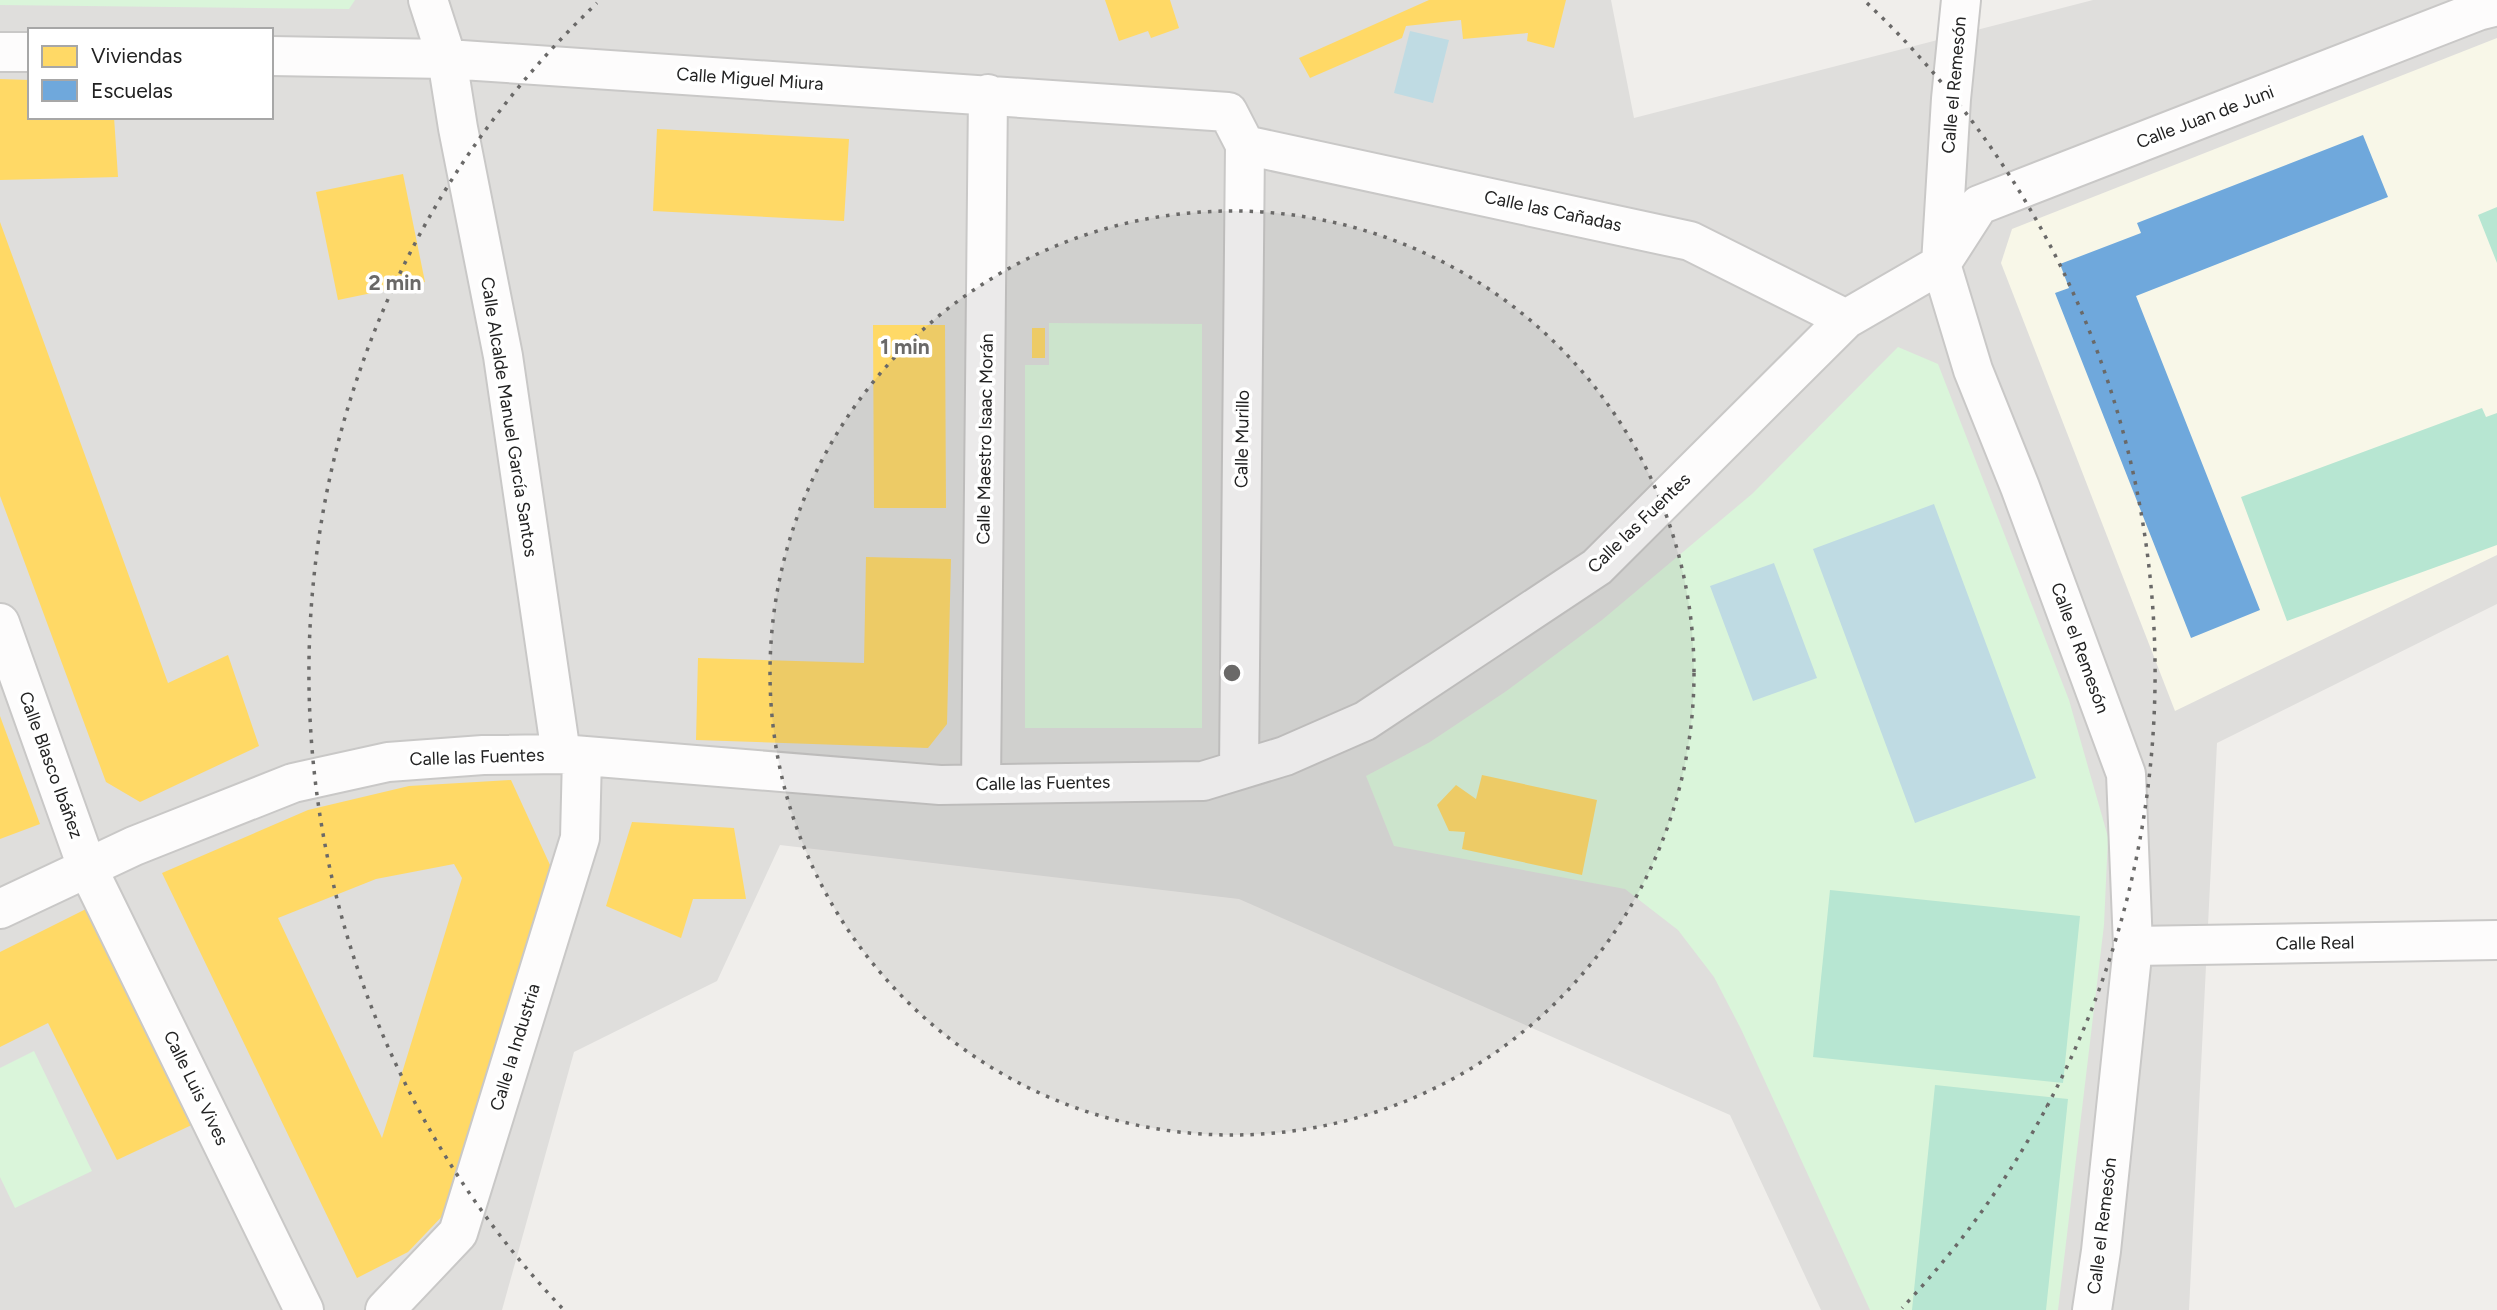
<svg xmlns="http://www.w3.org/2000/svg" width="2497" height="1310" font-family="Figtree,sans-serif">
<style>
.residential{fill:#dfdedc;fill-rule:evenodd}
.education{fill:#f8f7e8}
.park{fill:#daf5da}
.pitch{fill:#b7e6d2}
.water{fill:#bfdbe3}
.homes{fill:#ffd966;fill-rule:evenodd}
.schools{fill:#6fa8dc}
.lines{fill:none;stroke-linecap:round;stroke-linejoin:round}
.street-casing{stroke:#c9c8c7;stroke-width:42}
.street{stroke:#fdfcfc;stroke-width:38}
.ring{fill:none;stroke:#6a6968;stroke-width:3.5;stroke-dasharray:3.5 7}
.labels{text-anchor:middle;stroke-width:7;stroke-linejoin:round;paint-order:stroke}
.street-label{font-size:18px;fill:#222;stroke:#fff}
.centre{fill:#6a6968;stroke:#fff;stroke-width:3.5}
.ring-label{font-size:21px;text-anchor:middle;font-weight:bold;fill:#6a6968;stroke:#fff;stroke-width:7;stroke-linejoin:round;paint-order:stroke}
</style>
<rect width="100%" height="100%" fill="#f0eeeb"/>
<!-- residential -->
<path class="residential" d="M0,0H1611L1634,118L2093,0H2497V604L2217,743L2189,1310H1821L1730,1115L1239,899L780,845L717,981L574,1052L502,1310H0ZM30,30H271V117H30Z"/>
<!-- education -->
<path class="education" d="M2497,38V555L2175,711L2001,263L2012,229Z"/>
<!-- park -->
<path class="park" d="M0,0H355L349,9L0,5Z
M1049,323L1202,324V728H1025V365H1049Z
M1898,347L1938,364L2069,700L2108,837L2104,925L2058,1310H1870L1741,1029L1714,977L1678,930L1625,889L1394,846L1366,776L1430,742L1505,692L1602,620L1752,494Z
M34,1051L92,1171L15,1208L0,1177V1068Z"/>
<!-- pitch -->
<path class="pitch" d="M2497,207V263L2478,215Z
M2482,408L2486,417L2497,413V545L2287,621L2241,497Z
M1830,890L2080,916L2063,1083L1813,1057Z
M1935,1085L2068,1099L2046,1310H1912Z"/>
<!-- water -->
<path class="water" d="M1410,31L1449,40L1433,103L1394,93Z
M1934,504L2036,778L1915,823L1813,549Z
M1774,563L1817,678L1753,701L1710,586Z"/>
<!-- homes -->
<path class="homes" d="M1105,0H1170L1179,28L1151,38L1148,31L1119,41Z
M1429,0H1566L1554,48L1527,41L1528,33L1463,39L1461,20L1406,26L1402,38L1310,78L1299,58Z
M0,79L30,80V117H114L118,177L0,180Z
M657,129L849,139L844,221L653,211Z
M403,174L425,282L338,300L316,192Z
M0,222L168,683L228,655L259,746L140,802L106,782L0,496Z
M873,325H945L946,508H874Z
M1032,328H1045V358H1032Z
M866,557L951,559L947,724L928,748L696,740L698,658L864,663Z
M0,716L40,824L0,839Z
M1482,775L1597,800L1582,875L1462,849L1465,832L1449,831L1437,805L1456,785L1476,799Z
M511,780L556,878L450,1208L408,1252L357,1278L162,873L308,810L409,786ZM454,864L462,878L382,1138L278,918L376,879Z
M632,822L734,828L746,899H693L681,938L606,906Z
M88,908L196,1123L117,1160L48,1023L0,1047V952Z"/>
<!-- schools -->
<path class="schools" d="M2363,135L2388,197L2136,296L2260,610L2191,638L2055,293L2069,288L2060,264L2141,233L2137,223Z"/>
<g class="lines">
<defs>
<path id="street" d="M428,0L447,59L458,128L503,356L561,754
M1961,0L1951,99L1941,264L1973,370L2020,487L2126,774L2133,946L2101,1251L2092,1310
M0,52H30
M271,56L447,59L1228,112L1245,145L1239,770
M1245,145L1690,241L1846,319
M0,623L87,867L304,1310
M981,784L988,94
M0,909L134,846L293,783L388,762L483,755L561,754L940,785L1203,781L1285,756L1365,721L1597,567L1846,319L1941,264L1979,205L2478,11L2497,6
M2133,946L2497,940
M385,1310L458,1233L580,838L582,756"/>
</defs>
<!-- street casing -->
<use href="#street" class="street-casing"/>
<!-- street -->
<use href="#street" class="street"/>
</g>
<!-- distance rings -->
<circle cx="1232" cy="673" r="462" fill="#6a6968" fill-opacity=".12"/>
<g class="ring">
<circle cx="1232" cy="673" r="462"/>
<path d="M562 1308A923 923 0 0 1 597 3M1867 3A923 923 0 0 1 1902 1308"/>
</g>
<g class="labels">
<!-- street labels -->
<g class="street-label">
<text transform="translate(750 79) rotate(4)" y="6">Calle Miguel Miura</text>
<text transform="translate(1954 85) rotate(-85)" y="6">Calle el Remesón</text>
<text transform="translate(2205 117) rotate(-21)" y="6">Calle Juan de Juni</text>
<text transform="translate(1553 211) rotate(12)" y="6">Calle las Cañadas</text>
<text transform="translate(509 417) rotate(81)" y="6">Calle Alcalde Manuel García Santos</text>
<text transform="translate(985 439) rotate(-89)" y="6">Calle Maestro Isaac Morán</text>
<text transform="translate(1242 439) rotate(-89)" y="6">Calle Murillo</text>
<text transform="translate(1639 523) rotate(-44)" y="6">Calle las Fuentes</text>
<text transform="translate(2080 648) rotate(70)" y="6">Calle el Remesón</text>
<text transform="translate(477 757) rotate(-2)" y="6">Calle las Fuentes</text>
<text transform="translate(51 765) rotate(70)" y="6">Calle Blasco Ibáñez</text>
<text transform="translate(1043 783) rotate(-1)" y="6">Calle las Fuentes</text>
<text transform="translate(2315 943) rotate(-1)" y="6">Calle Real</text>
<text transform="translate(515 1047) rotate(-73)" y="6">Calle la Industria</text>
<text transform="translate(196 1088) rotate(64)" y="6">Calle Luis Vives</text>
<text transform="translate(2102 1226) rotate(-83)" y="6">Calle el Remesón</text>
</g>
</g>
<circle cx="1232" cy="673" r="10" class="centre"/>
<g class="ring-label">
<text x="395" y="290">2 min</text>
<text x="905" y="354">1 min</text>
</g>
<!-- legend -->
<rect x="28" y="28" width="245" height="91" fill="#ffffff" stroke="#a7a7a7" stroke-width="2"/>
<rect x="42" y="46" width="35" height="21" fill="#ffd966" stroke="#a7a7a7" stroke-width="2"/>
<text x="91" y="63" font-size="21" fill="#222222">Viviendas</text>
<rect x="42" y="80" width="35" height="21" fill="#6fa8dc" stroke="#a7a7a7" stroke-width="2"/>
<text x="91" y="98" font-size="21" fill="#222222">Escuelas</text>
</svg>
